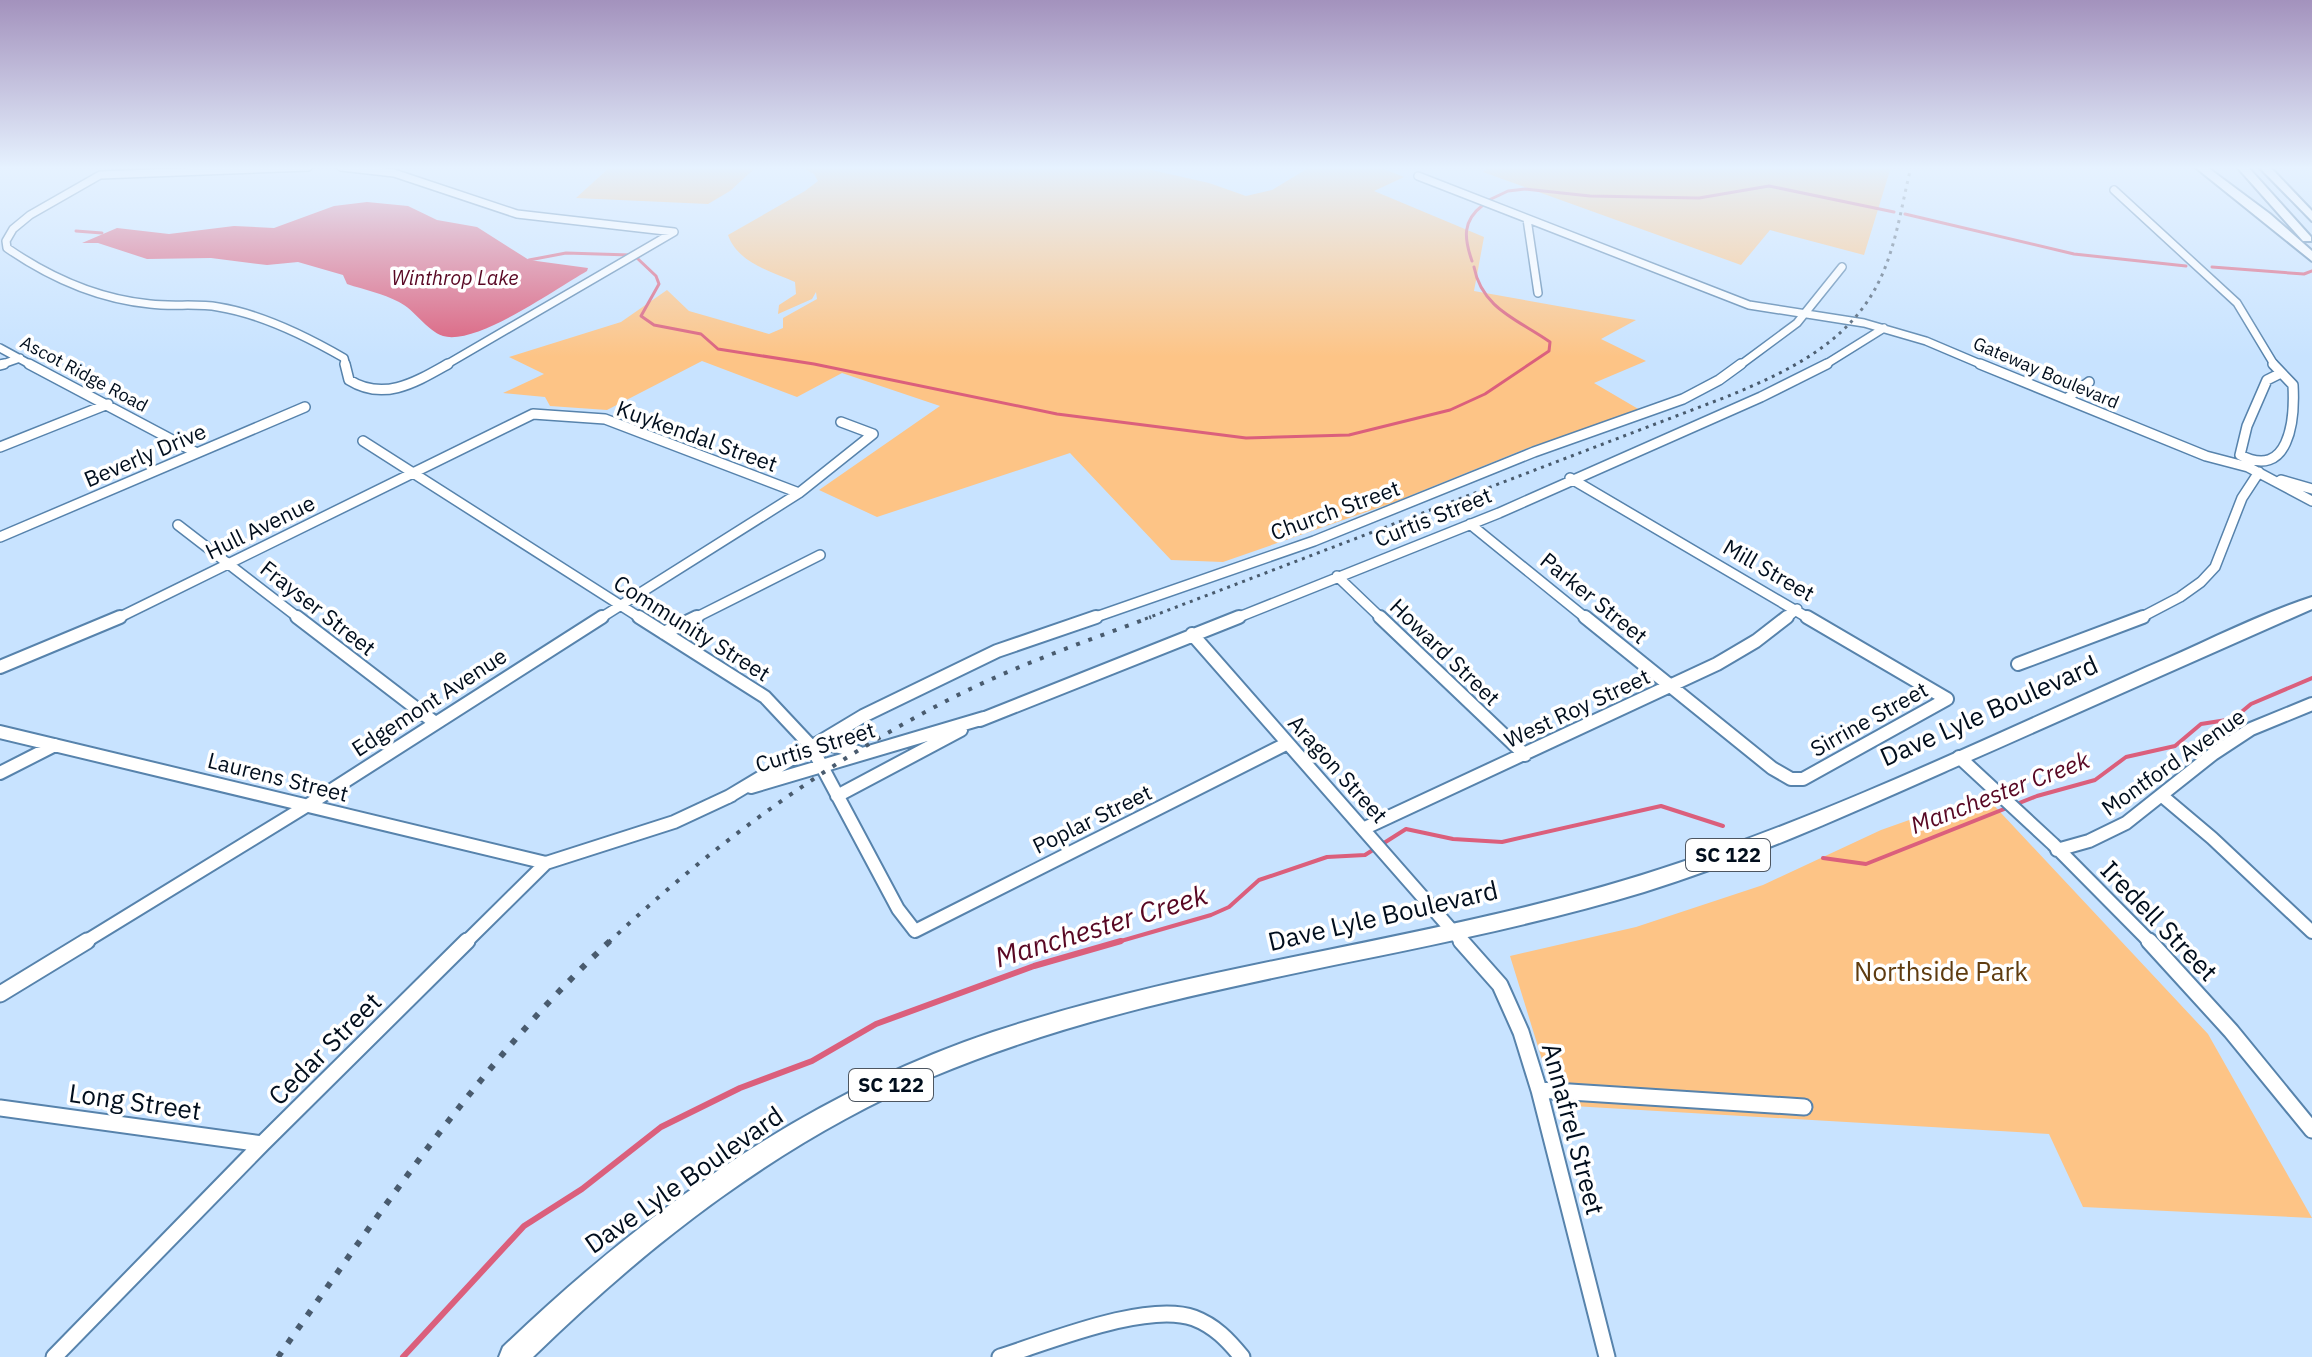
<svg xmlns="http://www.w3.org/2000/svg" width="2312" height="1357" font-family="'IBM Plex Sans',sans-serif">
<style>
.green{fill:#fdc486}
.water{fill:#db5f7c}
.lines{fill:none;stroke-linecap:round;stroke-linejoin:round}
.stream-far2{stroke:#db5f7c;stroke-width:3}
.stream-far1{stroke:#db5f7c;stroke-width:4}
.stream{stroke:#db5f7c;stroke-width:6}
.minor-far3-casing{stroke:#5783ac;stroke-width:10}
.minor-far2-casing{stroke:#5783ac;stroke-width:12}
.minor-far1-casing{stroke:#5783ac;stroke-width:16}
.minor-casing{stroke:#5783ac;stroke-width:19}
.primary-casing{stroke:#5783ac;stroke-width:4}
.minor-far3{stroke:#fff;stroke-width:7}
.minor-far2{stroke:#fff;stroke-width:9}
.minor-far1{stroke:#fff;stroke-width:12}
.minor{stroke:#fff;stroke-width:15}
.primary{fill:#fff;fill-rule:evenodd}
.rail-far2{stroke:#495b6e;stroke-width:3;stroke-dasharray:3 5;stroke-linecap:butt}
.rail-far1{stroke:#495b6e;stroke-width:4;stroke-dasharray:4 9;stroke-linecap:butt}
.rail{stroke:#495b6e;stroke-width:6;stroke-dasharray:6 11;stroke-linecap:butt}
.labels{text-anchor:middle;stroke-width:7;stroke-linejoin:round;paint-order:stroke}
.far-street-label{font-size:18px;fill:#010e1d;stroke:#fff}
.far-water-label{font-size:20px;font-style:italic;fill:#580723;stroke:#fff}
.shield{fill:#fff;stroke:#4d5661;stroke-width:2}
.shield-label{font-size:20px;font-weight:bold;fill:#010e1d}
.street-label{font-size:22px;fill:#010e1d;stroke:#fff}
.water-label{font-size:24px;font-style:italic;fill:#580723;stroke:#fff}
.near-street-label{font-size:26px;fill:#010e1d;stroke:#fff}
.near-park-label{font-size:26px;fill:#5f3c10;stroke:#fff}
.near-water-label{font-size:28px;font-style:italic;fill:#580723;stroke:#fff}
</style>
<rect width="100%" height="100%" fill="#c8e3ff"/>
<!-- green -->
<path class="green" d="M610,167H756L730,191L708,204L576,198Z
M802,167H1138L1209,183L1246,196L1272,190L1310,167H1379L1404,177L1374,191L1484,237L1474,291L1636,320L1601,339L1646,361L1594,383L1640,410L1528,448L1392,503L1223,562L1171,560L1070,453L877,517L819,490L940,406L842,373L797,397L702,361L607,410L550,406L545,397L503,393L544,374L509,357L621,322L667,290L689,311L769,334L783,328V318L817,299L816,292L812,299L778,314L779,305L796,294L795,282C770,271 738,263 728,235L805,191L818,181L814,174Z
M1490,167H1891L1864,255L1770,230L1741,265L1483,172Z
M1987,798L2208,1034L2312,1218L2083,1207L2049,1134L1556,1105L1510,956L1636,927L1763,885L1881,830L1929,813Z"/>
<!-- water -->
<path class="water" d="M367,202L408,206L437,220L477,227L529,260L588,268L587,271C557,288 476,346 443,336C426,330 415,310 399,302C382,293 365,290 347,284L343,275L298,262L267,265L211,258L147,259L98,243H82L117,228L169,234L234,226L274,228L334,206Z"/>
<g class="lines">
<!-- stream-far2 -->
<path class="stream-far2" d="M1489,200L1508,191L1525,189L1590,196L1699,198L1769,186L1894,212
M1905,214L2074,254L2186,266
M76,231L102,233
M637,258L656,276L659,284L641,316L654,325L701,334L718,349L814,364L1057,414L1246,438L1349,435L1450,410L1485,394L1549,351L1550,342C1519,320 1482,309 1474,267
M529,260L566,253L630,255
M1472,261C1464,238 1462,221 1483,205
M2212,267L2304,274L2312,271"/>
<!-- stream-far1 -->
<path class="stream-far1" d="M1823,858L1866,864L2037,796L2095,780L2126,757L2175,746L2201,724L2233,719L2251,704L2312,678
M1114,943L1211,915L1229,907L1259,880L1327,857L1365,855L1406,829L1453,839L1502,842L1661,806L1723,826"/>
<!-- stream -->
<path class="stream" d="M403,1357L524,1226L582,1189L661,1127L740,1088L812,1061L876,1024L1034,966L1121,941"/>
<defs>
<path id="minor-far3" d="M308,167L100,175L30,215L13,229L6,241L7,248C49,277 99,299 150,304C173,307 196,303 218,307C262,314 306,336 344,358L346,366
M341,167L394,173L517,214L674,232L444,366
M1418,176L1749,305L1864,323L1926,341L1985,366
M2114,190L2237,303L2275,366
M1527,219L1538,293
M0,348L33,366
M0,365L20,358
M1739,366L1797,323L1842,267
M1823,366L1884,328"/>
<path id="minor-far2" d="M29,364L195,452
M345,364L349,380C384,402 416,382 448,364
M1980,364L2206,456L2248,467L2312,501
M2273,364L2293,385C2295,421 2289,480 2240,455L2247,426L2267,380L2279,374
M0,365L4,364
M2066,399L2089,382
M841,422L873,434
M363,441L642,619
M0,447L108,404
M1570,478L1810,619
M2281,480L2312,489
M1470,524L1587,619
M178,525L300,619
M0,537L305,407
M1337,576L1382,619
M116,619L533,414L605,419L799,493
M599,619L799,493L873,434
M693,619L820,555
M1090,619L1314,541L1534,452L1683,399L1719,380L1741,364
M1234,619L1499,513L1761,397L1827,364
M1785,619L1797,609
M2138,619L2180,597L2201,582L2215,567L2242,498L2259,472"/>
<path id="minor-far1" d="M297,617L434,722
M639,617L765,697L811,746L898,909L915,931L1286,744
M1380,617L1525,755
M1585,617L1772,768L1791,779H1803L1947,699
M1807,617L1947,699
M664,633L697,617
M1192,634L1463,943
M2018,664L2143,617
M0,667L120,617
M980,720L1239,617
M838,731L832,745L858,752
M0,732L546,863
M1959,757L2053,844L2151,943
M0,773L55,745
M751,787L984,718
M2161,795L2212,838L2312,932
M837,796L961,730
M728,797L863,716L997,651L1096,617
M1365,828L1717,664L1756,641L1787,617
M2057,850L2089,841L2126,823L2213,754L2251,729L2312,704
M83,943L308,805L602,617
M465,943L546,863L674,822L732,795"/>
<path id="minor" d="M1461,941L1500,985L1521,1032L1539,1090L1607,1357
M2149,941L2231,1031L2312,1130
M0,994L87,941
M1539,1090L1804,1107
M0,1108L262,1144
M54,1357L262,1144L467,941
M1000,1357C1048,1342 1147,1301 1194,1318C1215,1326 1228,1340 1242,1357"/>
<path id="primary" d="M2195,167H2207L2270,214L2312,251V261Z
M2237,167H2248L2311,237V241H2303Z
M2259,167H2270L2312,211V221Z
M2312,597V609C2192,662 2073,715 1953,768C1852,813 1750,859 1644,892C1410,963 1159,981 932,1077C781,1141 650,1243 533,1357H499L503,1347C645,1211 805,1095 993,1032C1217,958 1455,939 1679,863C1839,810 1993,735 2147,667C2202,644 2256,615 2312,597Z"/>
</defs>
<!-- minor-far3 casing -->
<use href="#minor-far3" class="minor-far3-casing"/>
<!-- minor-far2 casing -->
<use href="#minor-far2" class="minor-far2-casing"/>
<!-- minor-far1 casing -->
<use href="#minor-far1" class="minor-far1-casing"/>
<!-- minor casing -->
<use href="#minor" class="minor-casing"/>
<!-- primary casing -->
<use href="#primary" class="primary-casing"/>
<!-- minor-far3 -->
<use href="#minor-far3" class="minor-far3"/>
<!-- minor-far2 -->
<use href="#minor-far2" class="minor-far2"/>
<!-- minor-far1 -->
<use href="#minor-far1" class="minor-far1"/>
<!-- minor -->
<use href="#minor" class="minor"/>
<!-- primary -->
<use href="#primary" class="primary"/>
<!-- rail-far2 -->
<path class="rail-far2" d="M1145,619L1726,397C1790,371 1853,341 1882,275C1897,241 1902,203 1911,167"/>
<!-- rail-far1 -->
<path class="rail-far1" d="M608,943C712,845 826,762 954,697C1017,665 1084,642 1151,617"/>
<!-- rail -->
<path class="rail" d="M278,1357C380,1213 480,1062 610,941"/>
</g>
<!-- sky -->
<linearGradient id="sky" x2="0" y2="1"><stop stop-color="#a392bd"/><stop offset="0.47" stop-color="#e6f2ff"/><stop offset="1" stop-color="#e6f2ff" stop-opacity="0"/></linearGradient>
<rect width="2312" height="357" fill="url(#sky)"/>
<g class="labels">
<!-- far-street labels -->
<g class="far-street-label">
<text transform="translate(2046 373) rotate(23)" y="6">Gateway Boulevard</text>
<text transform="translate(84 374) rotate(28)" y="6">Ascot Ridge Road</text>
</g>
<!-- far-water labels -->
<g class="far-water-label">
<text x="455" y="285">Winthrop Lake</text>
</g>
<!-- shield labels -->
<g class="shield">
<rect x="1686" y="839" width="84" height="32" rx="6"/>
<rect x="849" y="1069" width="84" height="32" rx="6"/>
</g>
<g class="shield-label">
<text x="1728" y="862">SC 122</text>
<text x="891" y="1092">SC 122</text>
</g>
<!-- street labels -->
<g class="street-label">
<text transform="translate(697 436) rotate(20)" y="8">Kuykendal Street</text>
<text transform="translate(145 455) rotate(-23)" y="8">Beverly Drive</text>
<text transform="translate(1335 510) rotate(-20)" y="8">Church Street</text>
<text transform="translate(1433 517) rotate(-22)" y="8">Curtis Street</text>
<text transform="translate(260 527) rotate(-26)" y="8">Hull Avenue</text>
<text transform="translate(1769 570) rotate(30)" y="8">Mill Street</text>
<text transform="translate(1594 598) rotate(39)" y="8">Parker Street</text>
<text transform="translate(318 608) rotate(38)" y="8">Frayser Street</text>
<text transform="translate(692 628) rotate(32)" y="8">Community Street</text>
<text transform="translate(1445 652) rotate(44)" y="8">Howard Street</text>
<text transform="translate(429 702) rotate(-33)" y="8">Edgemont Avenue</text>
<text transform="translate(1577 708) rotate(-25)" y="8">West Roy Street</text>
<text transform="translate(1869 719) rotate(-29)" y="8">Sirrine Street</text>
<text transform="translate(815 747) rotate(-17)" y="8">Curtis Street</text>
<text transform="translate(2173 762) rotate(-35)" y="8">Montford Avenue</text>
<text transform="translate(1338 769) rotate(48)" y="8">Aragon Street</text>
<text transform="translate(278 777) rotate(14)" y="8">Laurens Street</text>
<text transform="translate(1092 819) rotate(-26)" y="8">Poplar Street</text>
</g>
<!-- water labels -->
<g class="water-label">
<text transform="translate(2000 793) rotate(-21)" y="8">Manchester Creek</text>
</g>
<!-- near-street labels -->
<g class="near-street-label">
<text transform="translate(1989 711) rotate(-24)" y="9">Dave Lyle Boulevard</text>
<text transform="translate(1383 916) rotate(-13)" y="9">Dave Lyle Boulevard</text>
<text transform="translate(2159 921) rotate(46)" y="9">Iredell Street</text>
<text transform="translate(325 1049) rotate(-45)" y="9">Cedar Street</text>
<text transform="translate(135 1102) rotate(8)" y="9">Long Street</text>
<text transform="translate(1573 1129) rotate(75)" y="9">Annafrel Street</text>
<text transform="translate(684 1180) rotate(-35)" y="9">Dave Lyle Boulevard</text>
</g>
<!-- near-park labels -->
<g class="near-park-label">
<text x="1941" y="981">Northside Park</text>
</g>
<!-- near-water labels -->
<g class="near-water-label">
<text transform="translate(1101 926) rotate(-17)" y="10">Manchester Creek</text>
</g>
</g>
</svg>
